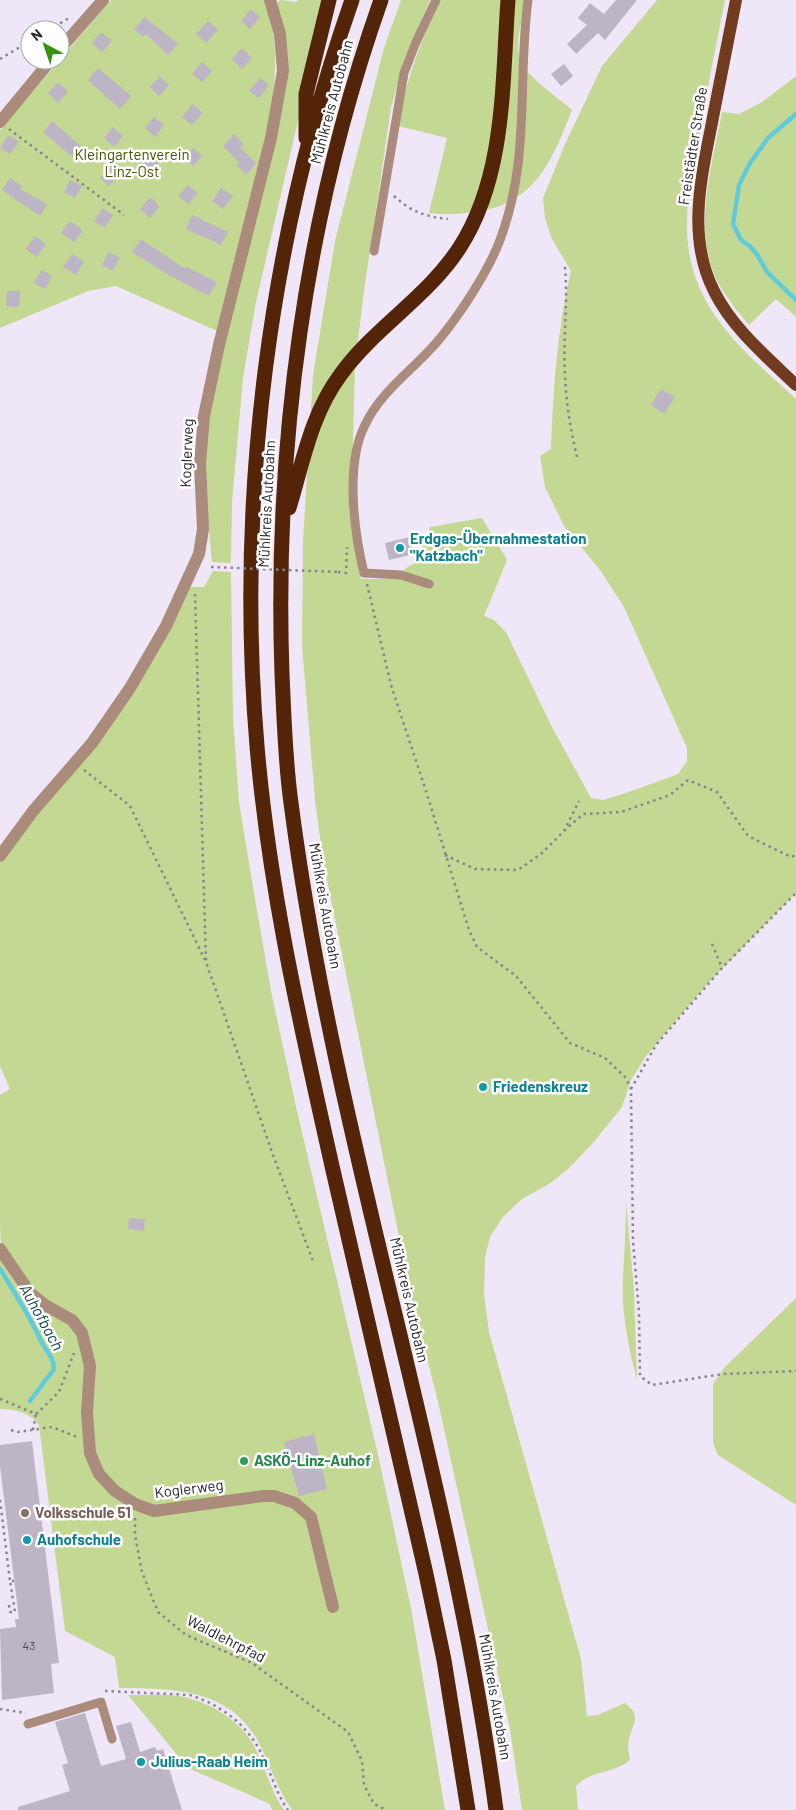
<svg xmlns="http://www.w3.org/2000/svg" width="796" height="1810" font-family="Barlow,sans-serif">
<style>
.green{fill:#c3d892}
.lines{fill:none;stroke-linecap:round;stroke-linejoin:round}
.stream{stroke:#61cbdc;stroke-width:4.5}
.building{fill:#bdb5c5}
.path{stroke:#88838e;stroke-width:2.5;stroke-dasharray:2.5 4;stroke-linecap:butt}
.service{stroke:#ab8b7b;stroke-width:9}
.minor{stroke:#ab8b7b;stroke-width:12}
.primary{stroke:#703b1e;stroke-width:12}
.motorway{stroke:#532407;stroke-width:15}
.path-bridge{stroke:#88838e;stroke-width:2.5;stroke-dasharray:2.5 4;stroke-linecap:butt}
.culture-dot{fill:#0f9aa8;stroke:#fff;stroke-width:2}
.leisure-dot{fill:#2e9e5b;stroke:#fff;stroke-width:2}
.education-dot{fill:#8d6e63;stroke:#fff;stroke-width:2}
.labels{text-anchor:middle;stroke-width:5;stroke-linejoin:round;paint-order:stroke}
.number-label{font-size:12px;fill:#4d4952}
.street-label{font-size:15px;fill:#28252b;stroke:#fff}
.park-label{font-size:15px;fill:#455600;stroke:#fff}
.culture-label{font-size:15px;font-weight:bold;fill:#0d838f;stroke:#fff;text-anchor:start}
.leisure-label{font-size:15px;font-weight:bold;fill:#27864d;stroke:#fff;text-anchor:start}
.education-label{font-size:15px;font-weight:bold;fill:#785e54;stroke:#fff;text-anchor:start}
.water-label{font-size:16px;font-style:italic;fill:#14444b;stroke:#fff}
</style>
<rect width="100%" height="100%" fill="#efe7f7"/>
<!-- green -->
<path class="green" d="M111,0H267C286,70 268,130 251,198C240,242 228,287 217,331L116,286L88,291L0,328V130Z
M281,0L297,2L298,0H332L303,99L256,302L243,378L232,502L231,563L212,562L204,480L208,417L288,72L277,2Z
M401,0H430L405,57L391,108L364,291L355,365L352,477V523L361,579H401L402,571L416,562L430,527L482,518L507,560L484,616L494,620L506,632L552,727L591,798L603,800L626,793L678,774L687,761V748L624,607L600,570L564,526L545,487L540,456L551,449C553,389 557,330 571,271L552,239L545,218L543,198L566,142L602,66L657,0H725C717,40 709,80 702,120C692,174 676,231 698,284C717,332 760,365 796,399V893L709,982L646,1056L631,1080L622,1107L593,1143L568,1169L549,1184L522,1199L503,1217L490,1237L485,1257L484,1294L489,1332L581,1659L587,1716L598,1715L625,1703C642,1716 633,1723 629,1739C627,1745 629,1754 630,1760C614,1774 591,1770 576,1786L578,1810H522L510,1729L439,1406L410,1291L323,860L315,800L302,646L303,542L313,375L335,241L384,48Z
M441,0H531C520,15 512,53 525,69C538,84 557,97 572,110C552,161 535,204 475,212C459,214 444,215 429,213L447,138L398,126C406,80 420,41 441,0Z
M796,76V317L776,299L749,325C739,313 729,301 721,288C690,237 712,166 722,112L739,114L762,102Z
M213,571L231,572L233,717L239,802L254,893L271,991L297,1111L379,1459L411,1608L445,1810H292C277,1789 270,1764 258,1741C228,1687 171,1689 119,1688L115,1657L65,1631L39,1425C29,1412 16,1409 0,1409V1255C9,1272 17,1289 31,1302C48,1316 71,1319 81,1341C85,1350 85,1361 85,1371C86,1419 69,1462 116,1496C133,1508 147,1515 168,1513L167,1506C151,1507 138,1502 124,1494C67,1456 105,1386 86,1332C76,1305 50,1308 32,1290C20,1278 7,1257 1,1242C0,1233 0,1218 0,1208C0,1171 0,1133 0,1095L10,1089L0,1066V863L31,819L92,750L116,717L140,678L190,587H204Z
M626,1202L634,1290L637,1380C629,1349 621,1313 623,1280C624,1254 626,1229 626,1202Z
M796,1298V1505L718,1455L713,1443V1384L724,1368Z
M128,1695C144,1695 162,1694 178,1696C205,1699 240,1720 253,1744C265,1766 270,1790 284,1810H272L270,1804L188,1768Z"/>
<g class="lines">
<!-- stream -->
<path class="stream" d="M796,114L768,138L750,163L739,185L733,224L741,240L751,247L758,256L767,272L796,300
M0,1269C14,1292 30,1316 41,1341C46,1351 53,1356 54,1369L30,1401"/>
</g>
<!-- building -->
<path class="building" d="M616,0H637L605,40L598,33L576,54L567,44L587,25L578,18L590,3L604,14Z
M251,9L260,17L250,29L241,21Z
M145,17L178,44L168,55L146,34L143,37L134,29Z
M208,21L218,30L206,43L196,34Z
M101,32L112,41L102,52L92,43Z
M242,48L252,58L242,69L232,59Z
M202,62L212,71L202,82L192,74Z
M564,64L573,76L561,86L551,74Z
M98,68L131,96L120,109L88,80Z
M160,76L169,85L159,96L150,87Z
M260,78L269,85L259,98L249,91Z
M58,82L68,92L58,103L48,93Z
M193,104L203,113L192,125L182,117Z
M154,117L164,125L155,137L145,128Z
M52,121L84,149L75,159L43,132Z
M113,127L123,136L114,147L104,138Z
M234,134L244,144L240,147L256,163L246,175L236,165L239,162L223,146Z
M8,135L19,142L10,154L0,148Z
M193,148L202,156L193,166L185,158Z
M150,153L160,162L149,173L140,165Z
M111,166L120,174L109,186L100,178Z
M10,178L22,186L20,189L47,204L40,216L2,190Z
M70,180L82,186L75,198L64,192Z
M188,185L198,193L188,204L178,196Z
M221,188L233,196L223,209L212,201Z
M150,197L160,206L150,218L140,209Z
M103,208L113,215L105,228L94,221Z
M192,215L228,232L221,245L186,229Z
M70,221L83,230L74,242L61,233Z
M35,236L46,244L37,257L26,249Z
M141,239L185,269L187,267L217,282L209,296L165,273L132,252Z
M109,252L120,258L112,271L102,265Z
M72,254L84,262L76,275L63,267Z
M42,270L52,276L45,289L34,283Z
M7,291H20L19,307L6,306Z
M661,389L675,397L664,414L651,405Z
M410,537L414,554L389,560L385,543Z
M129,1218L145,1219L144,1231L128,1229Z
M314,1434L327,1489L299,1496L284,1442Z
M32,1441L59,1663L51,1664L54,1693L2,1700L0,1629L16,1627L15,1619H19L0,1466V1445Z
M85,1713L101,1766L126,1759L116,1726L131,1722L140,1752L155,1747L157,1751L163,1749L182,1810H18V1807L70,1791L62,1765L68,1763L55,1722Z"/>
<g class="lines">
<!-- path -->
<path class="path" d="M49,30L69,18
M0,59L30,41
M9,129L124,215
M394,196C410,211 426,217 448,219
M565,267C568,303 563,338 565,374C566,404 571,433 578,461
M338,572L346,573L347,547
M367,584L391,685L427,794L469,930L477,947L516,976L570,1043L605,1058L626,1078L631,1089L633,1241L639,1312L640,1376L652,1385L723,1374L796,1371
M195,594L206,962L273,1155L313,1261
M84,770L130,806L205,960
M564,831L583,814L621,812L670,795L688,780L717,792L748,836L791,857L796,855
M445,855L475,869L518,870L541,854L564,831L579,801
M712,944L722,968
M631,1089L656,1045L722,968L796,893
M0,1399L36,1414L59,1392L74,1353
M11,1430L18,1432L52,1427L77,1437
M33,1430L36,1414
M0,1500L10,1581
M135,1518V1535L142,1572L158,1612L186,1635L252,1663L348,1732L362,1761L364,1785L374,1804L387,1810
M9,1605L10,1612H15L10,1581H14
M105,1691L190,1695C221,1705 248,1725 262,1755C271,1773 276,1793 288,1810
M0,1709L26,1713"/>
<!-- service -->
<path class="service" d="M374,251L404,73L416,42L436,0
M429,584L401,575L364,573C354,532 345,464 365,425C381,391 413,370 437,342C459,316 488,272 500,240C531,157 517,84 528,0
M28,1724L101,1702L112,1739"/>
<!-- minor -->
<path class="minor" d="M60,49L103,0
M0,122L51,60
M0,856L33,811L92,743L130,688L166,626L199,554L203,529L200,464L204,416L219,345L271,138L283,71L280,34L270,0
M0,1249L30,1293L45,1305L72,1320L82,1333L90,1366L87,1413L90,1453L99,1474L115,1491L135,1504L154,1511L263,1496H274L295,1503L311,1517L333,1607"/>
<!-- primary -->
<path class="primary" d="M736,0C729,37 721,75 714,112C703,171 685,234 714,291C732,328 767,357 796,385"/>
<!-- motorway -->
<path class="motorway" d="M352,0C269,237 236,496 257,746C269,889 301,1027 332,1166C363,1302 395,1438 426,1574L444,1660L468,1810
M381,0C305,215 274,446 282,674C284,717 285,760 291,803C335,1143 451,1470 496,1810
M306,138V94L329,0
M289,508C303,462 311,414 341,374C375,327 428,297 460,247C506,175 502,82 508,0"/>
<!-- path-bridge -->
<path class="path-bridge" d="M211,567L338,572"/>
</g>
<!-- markers -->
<g class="culture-dot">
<circle cx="400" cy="548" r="5"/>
<circle cx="483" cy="1087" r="5"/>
<circle cx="27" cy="1540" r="5"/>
<circle cx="141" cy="1762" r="5"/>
</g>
<circle class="leisure-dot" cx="244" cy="1461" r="5"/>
<circle class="education-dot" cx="25" cy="1513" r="5"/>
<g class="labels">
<!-- number labels -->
<g class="number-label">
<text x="29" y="1650">43</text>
</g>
<!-- street labels -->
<g class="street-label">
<text transform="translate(332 102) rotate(-75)" y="5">Mühlkreis Autobahn</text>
<text transform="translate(693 146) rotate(-81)" y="5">Freistädter Straße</text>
<text transform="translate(187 453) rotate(-88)" y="5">Koglerweg</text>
<text transform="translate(267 504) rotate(-87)" y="5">Mühlkreis Autobahn</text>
<text transform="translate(325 906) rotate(80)" y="5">Mühlkreis Autobahn</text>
<text transform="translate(409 1300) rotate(77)" y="5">Mühlkreis Autobahn</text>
<text transform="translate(189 1489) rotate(-7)" y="5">Koglerweg</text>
<text transform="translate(226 1639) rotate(27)" y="5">Waldlehrpfad</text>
<text transform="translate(495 1697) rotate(80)" y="5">Mühlkreis Autobahn</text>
</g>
<!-- park labels -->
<g class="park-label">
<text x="132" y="160">Kleingartenverein<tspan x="132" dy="17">Linz-Ost</tspan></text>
</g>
<!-- culture labels -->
<g class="culture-label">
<text x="410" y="544">Erdgas-Übernahmestation<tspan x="410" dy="17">"Katzbach"</tspan></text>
<text x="493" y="1092">Friedenskreuz</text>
<text x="37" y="1545">Auhofschule</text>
<text x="151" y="1767">Julius-Raab Heim</text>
</g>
<!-- leisure labels -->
<g class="leisure-label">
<text x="254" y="1466">ASKÖ-Linz-Auhof</text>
</g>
<!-- education labels -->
<g class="education-label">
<text x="35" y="1518">Volksschule 51</text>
</g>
<!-- water labels -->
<g class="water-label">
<text transform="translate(42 1317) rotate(61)" y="6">Auhofbach</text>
</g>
</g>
<!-- north arrow -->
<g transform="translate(45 45) rotate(320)"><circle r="24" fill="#ffffff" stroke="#a9a8aa"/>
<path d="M0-4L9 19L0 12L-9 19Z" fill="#33930f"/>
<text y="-8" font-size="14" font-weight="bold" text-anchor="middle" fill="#28252b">N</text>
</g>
</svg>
